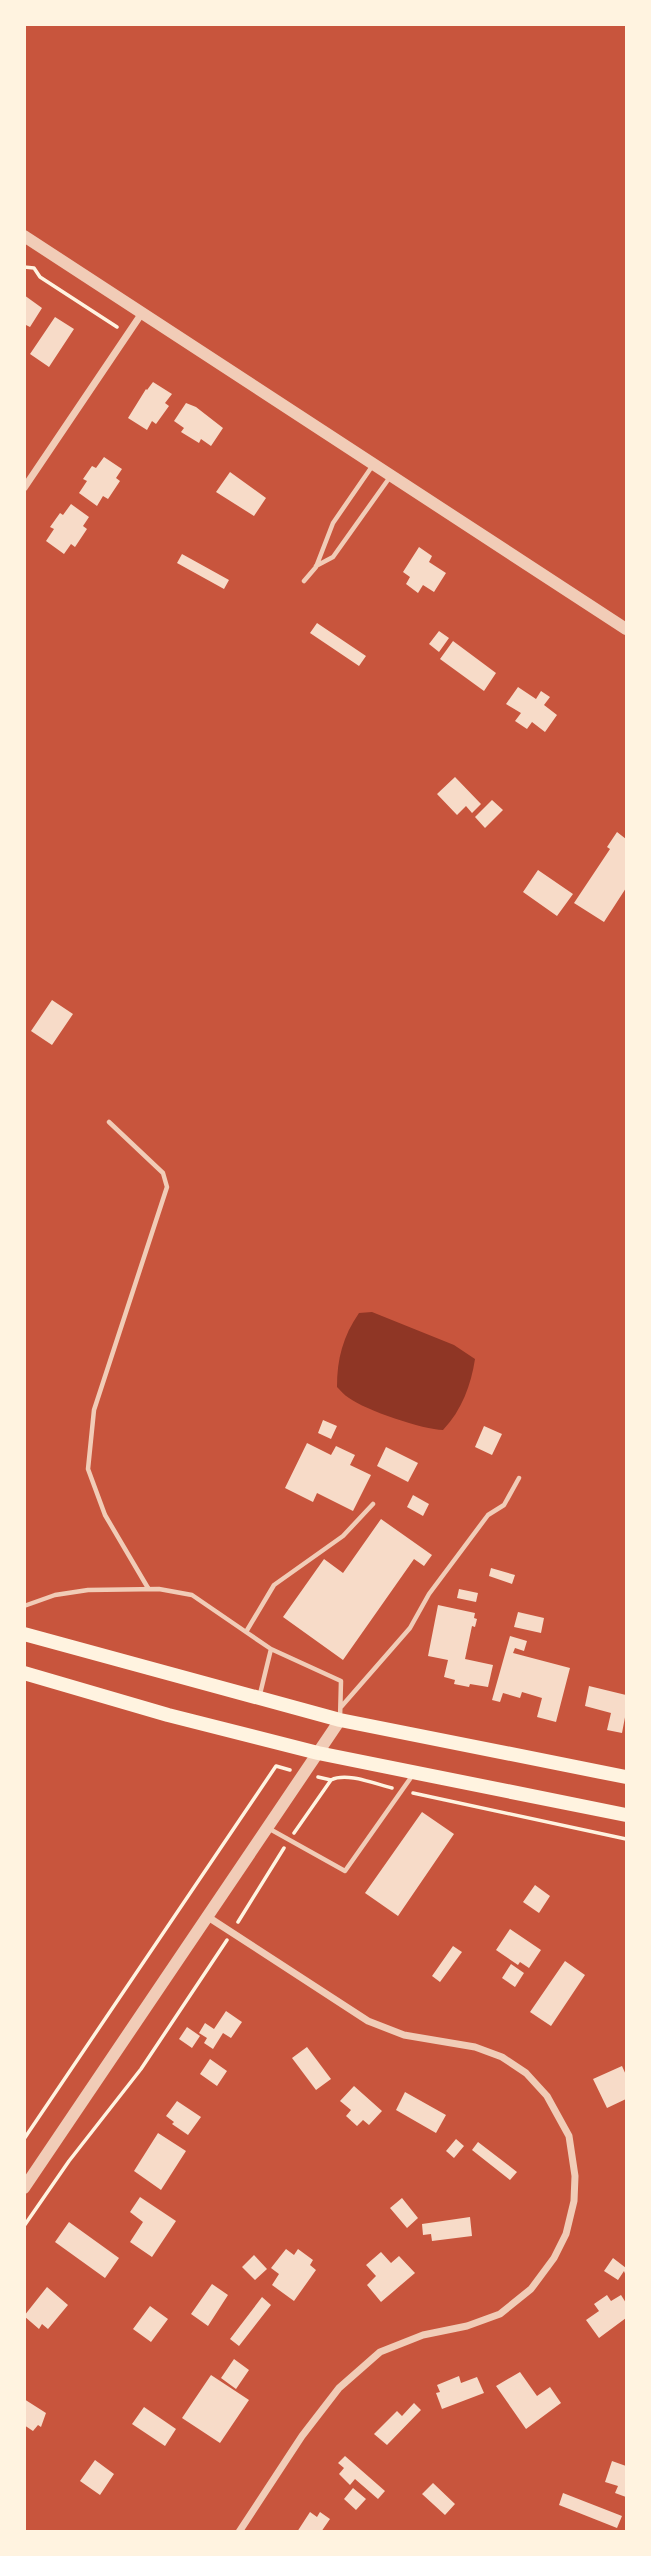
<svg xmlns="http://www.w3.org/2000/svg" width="651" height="2556" font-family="Ubuntu,sans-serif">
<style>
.water{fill:#8f3625}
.building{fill:#f7dbc8}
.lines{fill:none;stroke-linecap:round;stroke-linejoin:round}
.path{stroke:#fff3e0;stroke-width:3.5}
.service{stroke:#f1ccb7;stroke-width:4.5}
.minor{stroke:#f1ccb7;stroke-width:7}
.tertiary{stroke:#f1ccb7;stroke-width:12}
.primary{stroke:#fff3e0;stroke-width:14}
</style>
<rect width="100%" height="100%" fill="#c8553d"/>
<!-- water -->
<path class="water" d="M372,1312L454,1345L475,1359C471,1385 462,1410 443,1430C424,1430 365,1410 349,1398C344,1395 340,1390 337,1387C337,1359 343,1336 359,1313Z"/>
<!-- building -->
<path class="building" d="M24,295L42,308L30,327L24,324Z
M55,317L74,329L49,367L30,354Z
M153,382L172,394L165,403L169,406L156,424L152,421L147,430L128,418L146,389L147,390Z
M186,403L196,407L223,428L211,446L201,439L199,443L181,432L184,428L174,421Z
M104,457L122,469L116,478L120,481L108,499L103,496L97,506L79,493L87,481L83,479L92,466L96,468Z
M230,472L266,498L254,516L216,492Z
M71,504L89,517L83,526L87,529L75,547L71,544L64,554L46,541L54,529L50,527L60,513L63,515Z
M419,547L432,556L429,562L446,573L434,592L423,585L418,593L406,584L410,577L403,572Z
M182,554L229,580L224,589L177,563Z
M317,623L366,656L359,666L310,633Z
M439,631L449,638L439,652L429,644Z
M453,641L496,673L484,691L440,659Z
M518,687L536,699L541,691L550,697L544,705L557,715L545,732L532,722L527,729L515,721L521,713L506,704Z
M455,777L481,804L472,813L466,806L457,815L437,794Z
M492,800L503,810L485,828L475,817Z
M617,832L626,839V888L604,922L574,903L610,849L607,847Z
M538,870L573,894L557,916L523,892Z
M52,1000L73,1014L52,1045L31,1031Z
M323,1420L337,1426L331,1439L318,1433Z
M484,1426L502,1434L492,1455L475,1447Z
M307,1443L331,1455L336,1446L355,1455L350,1465L371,1475L353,1511L317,1493L313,1502L285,1488Z
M386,1447L418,1463L408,1482L377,1466Z
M413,1495L429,1504L423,1516L407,1507Z
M381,1519L432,1555L424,1566L414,1559L343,1660L283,1617L324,1559L343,1573Z
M491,1568L515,1575L512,1584L489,1576Z
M459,1589L478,1593L476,1602L457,1598Z
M438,1605L475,1613L474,1618L477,1619L475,1627L472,1626L465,1659L493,1665L488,1687L470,1684L469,1687L454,1684L455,1680L444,1677L448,1660L428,1656Z
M518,1612L544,1618L541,1633L514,1627Z
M510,1636L527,1641L524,1651L515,1648L513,1653L570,1668L556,1722L537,1717L542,1698L522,1692L520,1698L503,1693L500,1702L492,1700Z
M589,1686L626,1695V1712L622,1733L607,1730L611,1713L585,1706Z
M422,1812L454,1834L398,1916L365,1893Z
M535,1885L550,1896L539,1913L523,1902Z
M510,1929L541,1950L529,1968L520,1962L518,1965L496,1950Z
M453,1946L462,1952L440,1982L432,1976Z
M565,1961L585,1975L551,2026L530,2012Z
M511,1964L524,1973L515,1987L502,1978Z
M226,2011L242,2022L231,2038L223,2033L213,2049L204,2043L207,2038L199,2033L205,2023L214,2029Z
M187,2027L200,2036L192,2048L179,2039Z
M307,2047L331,2079L316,2090L292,2058Z
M210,2059L227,2071L217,2086L200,2074Z
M622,2066L626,2075V2099L607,2108L593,2079Z
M354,2086L382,2111L369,2125L363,2120L357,2126L346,2116L351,2110L340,2101Z
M405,2092L446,2115L436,2133L396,2110Z
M177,2101L201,2117L188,2135L172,2124L174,2122L166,2116Z
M158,2133L186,2151L161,2190L134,2171Z
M456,2139L464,2146L454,2158L446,2151Z
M478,2142L517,2172L510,2180L472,2150Z
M140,2197L176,2221L152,2257L130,2242L143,2222L130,2212Z
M402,2198L418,2218L407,2228L390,2208Z
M470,2217L472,2236L432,2241L431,2234L423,2235L422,2224Z
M69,2222L119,2258L105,2278L55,2242Z
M286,2249L294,2255L298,2249L313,2260L310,2265L316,2270L294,2301L272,2285L279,2274L271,2268Z
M381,2252L391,2263L399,2256L415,2273L381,2302L367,2285L376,2276L366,2265Z
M254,2255L267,2269L255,2280L242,2267Z
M613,2258L626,2268V2276L624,2271L618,2280L604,2271Z
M212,2284L228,2295L208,2326L191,2314Z
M47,2287L68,2305L48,2329L42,2324L39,2329L24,2316Z
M607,2295L611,2301L621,2295L626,2303V2318L599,2338L586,2320L599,2311L594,2304Z
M262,2297L271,2305L239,2346L230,2339Z
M150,2306L168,2319L151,2342L133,2329Z
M234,2359L249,2370L236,2389L221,2378Z
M520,2372L537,2396L550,2387L561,2403L526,2429L496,2386Z
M211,2375L249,2400L220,2443L182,2418Z
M459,2376L461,2383L477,2377L484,2393L442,2409L436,2393L440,2392L437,2385Z
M24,2399L46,2413L41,2427L38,2425L33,2431L24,2425Z
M414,2403L421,2410L387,2445L374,2434L397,2411L402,2416Z
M144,2407L176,2429L165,2446L132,2424Z
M345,2456L385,2491L378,2499L355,2479L350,2485L339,2474L344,2468L338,2463Z
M95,2460L114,2474L100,2495L80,2481Z
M612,2461L626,2466V2497L615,2493L618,2486L605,2482Z
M433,2483L455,2504L445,2515L422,2494Z
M353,2488L366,2499L356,2510L344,2499Z
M563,2493L622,2516L617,2528L559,2505Z
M310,2512L317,2517L320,2512L330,2519L321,2532H297Z"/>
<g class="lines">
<!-- path -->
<path class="path" d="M24,267L34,268L40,277L117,327
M318,1777L331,1780C347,1772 375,1784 392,1788
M413,1793L626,1839
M294,1833L331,1780
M238,1922L284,1848
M24,2139L276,1766L290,1770
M24,2226L69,2161L141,2069L227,1940"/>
<!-- service -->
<path class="service" d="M316,566L333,557L390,477
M304,581L316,567L333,523L373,465
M109,1122L163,1173L167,1187L94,1410L88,1469L105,1515L148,1588
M24,1606L55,1595L88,1590L159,1589L192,1595L246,1632
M271,1649L341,1681L340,1719
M260,1694L271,1649L246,1632L274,1585L343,1536L373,1504
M341,1707L410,1628L429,1594L488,1515L504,1505L519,1478
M268,1828L345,1871L412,1776"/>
<!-- minor -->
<path class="minor" d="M24,488L142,313
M208,1917L368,2021L404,2035L475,2047L502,2057L526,2073L547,2096L569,2136L575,2176L574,2201L566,2234L554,2258L531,2289L500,2314L467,2326L423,2335L380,2352L339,2388L302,2436L239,2532"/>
<!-- tertiary -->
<path class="tertiary" d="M24,236L626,629
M24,2188L340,1720"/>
<!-- primary -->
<path class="primary" d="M24,1634L340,1720L626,1777
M24,1673L168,1715L318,1753L626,1815"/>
</g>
<!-- border -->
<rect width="651" height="2556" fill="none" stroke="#fff3e0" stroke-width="52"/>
</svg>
